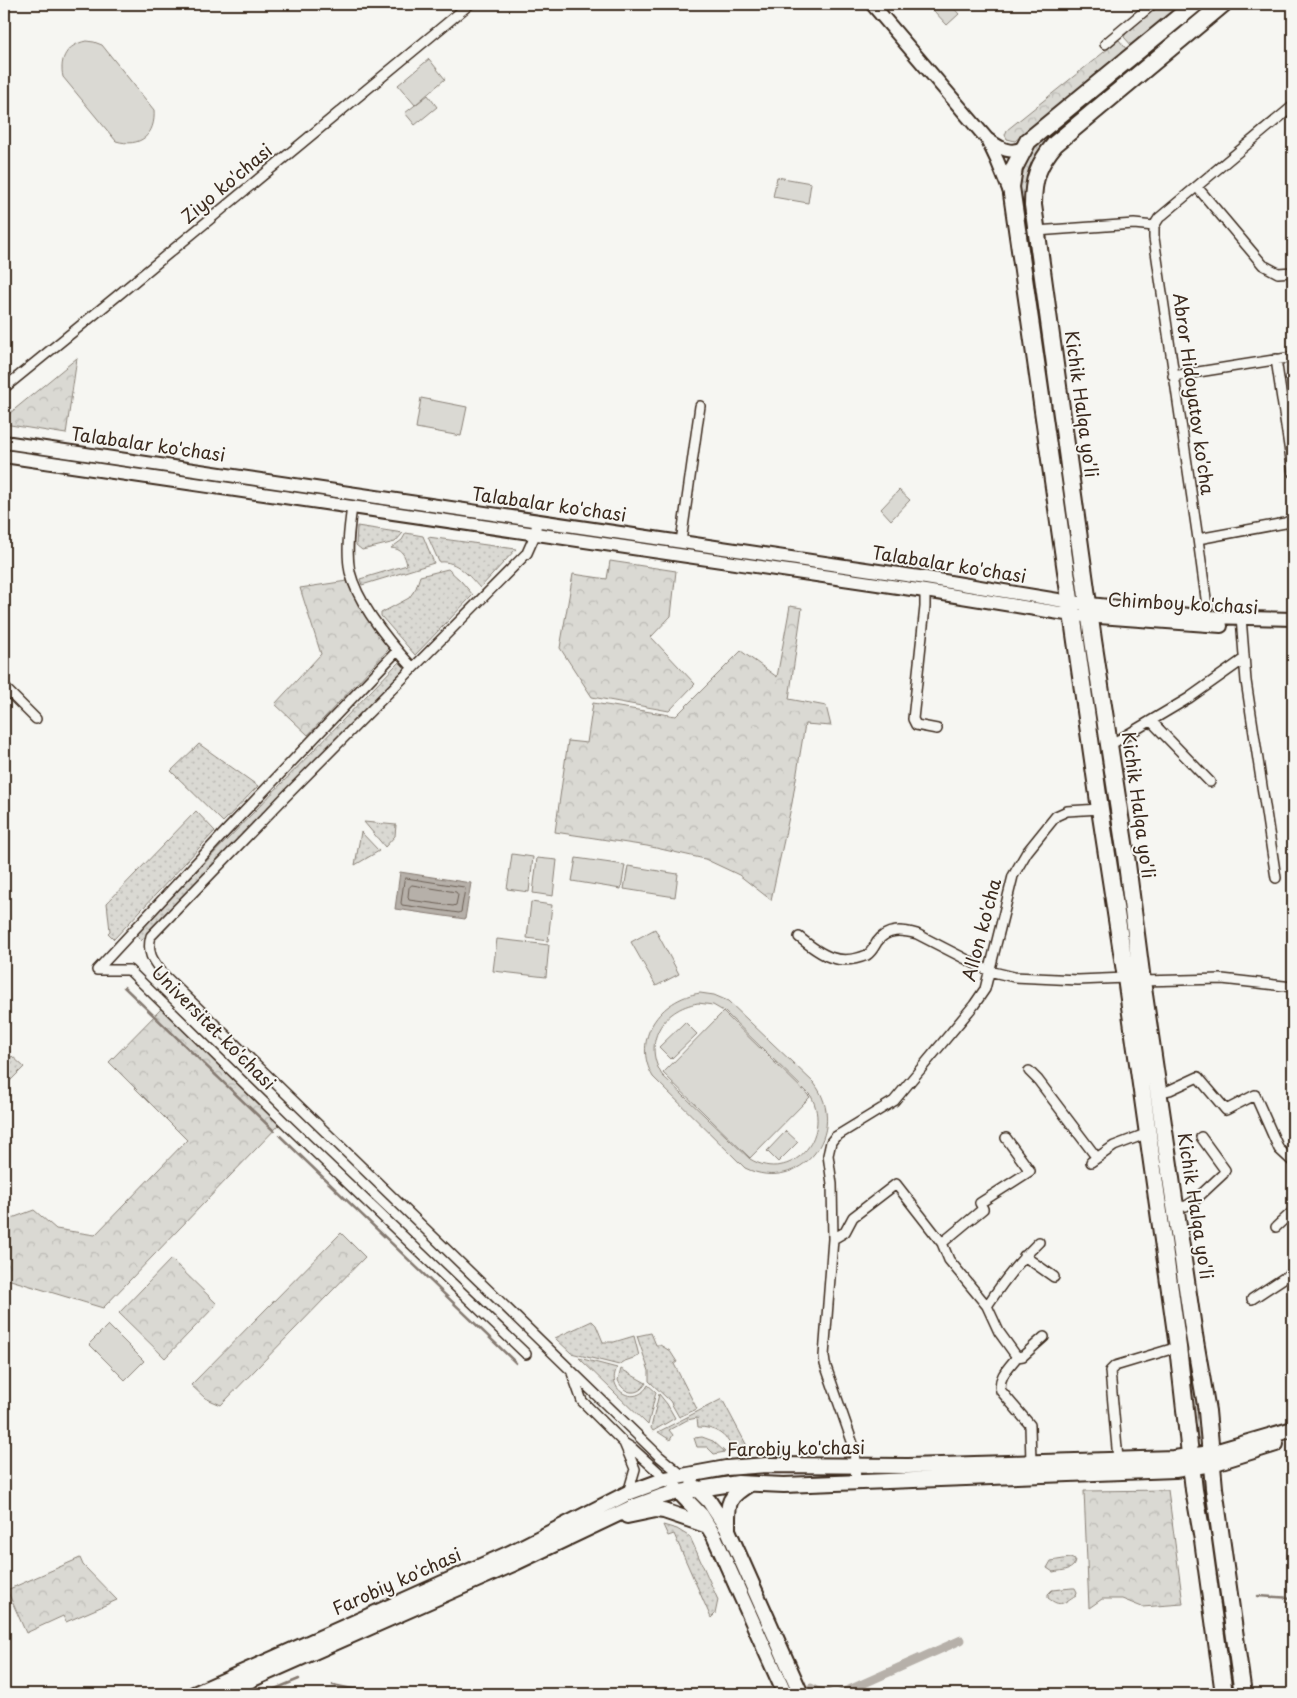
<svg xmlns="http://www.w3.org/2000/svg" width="1297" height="1698" font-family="'Playpen Sans',sans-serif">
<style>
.grass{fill:url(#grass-dots);stroke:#8a8278}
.forest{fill:url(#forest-crowns);stroke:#8a8278}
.pitch{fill:#dad9d3;stroke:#8a8278;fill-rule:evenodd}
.water{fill:#b6b0a9;stroke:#857a71}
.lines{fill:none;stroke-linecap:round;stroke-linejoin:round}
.shore{stroke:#6c6056;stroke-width:1}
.stream{stroke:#857a71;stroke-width:2.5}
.canal{stroke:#b6b0a9;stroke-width:9}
.street-casing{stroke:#3b2a1e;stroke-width:12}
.secondary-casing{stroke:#3b2a1e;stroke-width:16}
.primary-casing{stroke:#3b2a1e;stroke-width:18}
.highway-casing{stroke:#3b2a1e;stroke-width:20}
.street{stroke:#f6f6f2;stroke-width:9}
.secondary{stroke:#f6f6f2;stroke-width:12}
.primary{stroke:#f6f6f2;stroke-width:14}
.highway{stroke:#f6f6f2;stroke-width:16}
.labels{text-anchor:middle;stroke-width:4;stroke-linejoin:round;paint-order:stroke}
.street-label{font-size:18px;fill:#3b2a1e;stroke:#f6f6f2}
</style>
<defs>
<pattern id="grass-dots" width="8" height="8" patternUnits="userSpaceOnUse" patternTransform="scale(1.25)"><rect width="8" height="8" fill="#dad9d3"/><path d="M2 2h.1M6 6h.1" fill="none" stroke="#bcbab5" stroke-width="1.8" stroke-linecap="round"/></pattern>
<pattern id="forest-crowns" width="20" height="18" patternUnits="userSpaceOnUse" patternTransform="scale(1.25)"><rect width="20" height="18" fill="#dad9d3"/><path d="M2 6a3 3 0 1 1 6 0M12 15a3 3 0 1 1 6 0" fill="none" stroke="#bcbab5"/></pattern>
</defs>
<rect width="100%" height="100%" fill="#f6f6f2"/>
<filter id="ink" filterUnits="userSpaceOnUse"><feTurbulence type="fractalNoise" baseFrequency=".02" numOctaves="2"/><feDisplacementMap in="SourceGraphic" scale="10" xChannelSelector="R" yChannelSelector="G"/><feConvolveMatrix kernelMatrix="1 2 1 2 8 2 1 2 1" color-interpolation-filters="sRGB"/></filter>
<g filter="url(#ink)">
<!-- grass -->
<path class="grass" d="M1202,4H1213L1049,141C1017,169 1026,209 1031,246C1034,268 1037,290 1039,311L1037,314L1018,193L1020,172L1036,140Z
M1044,342L1080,579L1074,580L1042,345Z
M357,526L403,533L395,542L362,550L356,545Z
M406,533L423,536L434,563L362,585L360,579L407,565C405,555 402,549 391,548L402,540Z
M428,537L516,549L480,588C469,576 457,560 439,562Z
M448,569L461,581L473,595L415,655L381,616V613L409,598L416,588L420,576Z
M1079,623H1084L1117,847L1112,848Z
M399,662L405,668L141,941L135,935Z
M199,744L258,786L223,822L171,771Z
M196,811L215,831L114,939L108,933L110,931L107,903Z
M364,822L396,825L395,836L385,847Z
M361,832L379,851L355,865Z
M1121,865L1203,1439H1198L1116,866Z
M12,1056L24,1067L8,1083L4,1079V1065Z
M592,1321L596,1325L603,1342H614L634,1336L639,1356L625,1361L619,1365L571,1353L555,1338Z
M651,1333L656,1345H660L670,1351L677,1362L674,1364L697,1409L679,1417L670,1401L649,1381V1371L637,1336Z
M579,1358L617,1368C605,1390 636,1408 648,1385L656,1392L648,1425Z
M621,1369L646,1383C638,1397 623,1394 618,1380Z
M659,1394L667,1404L675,1418L653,1431L651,1428Z
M722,1399L747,1446L733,1449C726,1434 714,1427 698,1427L697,1418L687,1420L669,1430L673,1435L670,1440L658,1432Z
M702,1437L713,1441L725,1452L714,1454L707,1447H697L694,1438Z
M1203,1491H1209L1237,1694H1234Z
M663,1525L677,1529L690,1537L718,1600L715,1614L711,1618L674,1534L668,1536Z
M1070,1558L1075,1560C1075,1571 1062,1570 1053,1572L1047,1568L1051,1561Z
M1072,1588H1075L1077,1592L1076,1595C1063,1603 1061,1608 1048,1598V1594L1052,1590Z"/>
<!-- forest -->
<path class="forest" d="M1159,4H1183L1132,46L1124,37L1127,31Z
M1119,40L1127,50L1015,141L1007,139L1005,135L1007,130Z
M77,358L66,434L4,424V418Z
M610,561L676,571L671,616L651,637L695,684L669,711L592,697L560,648L573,574L607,579Z
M347,581L360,607L389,649L308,735L275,704L321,654L300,588Z
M790,606L802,608L789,699L826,706L831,726L805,724L792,803L771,900L739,875L705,859L647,846L555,832L568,741L587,743L593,703L676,716L741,651L777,677Z
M163,1007L281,1123L103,1308L4,1278V1221L34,1210L56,1229L95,1235L187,1140L109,1062Z
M341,1233L365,1257L221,1405L205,1398L191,1385Z
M171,1259L217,1304L165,1358L119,1313Z
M1168,1490L1183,1604L1142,1607L1122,1599H1102L1089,1608L1084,1491Z
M80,1558L83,1565L117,1600L66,1622L63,1616L26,1633L7,1590Z"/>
<!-- pitch -->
<path class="pitch" d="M940,4H950L959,14L947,25L933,10Z
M86,41L94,42L102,45L154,110C156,135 140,148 116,141L63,77C59,58 67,45 86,41Z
M429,59L445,79L415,105L398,85Z
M428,95L437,107L415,125L405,113Z
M777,177L811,183L808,203L773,197Z
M421,398L467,407L461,436L416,428Z
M899,490L910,500L891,520L881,509Z
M512,854L533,857L529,892L507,889Z
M537,858L557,860L553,896L533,893Z
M576,858L625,865L621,889L572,881Z
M628,866L678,874L675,897L624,889Z
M531,902L552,905L548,941L527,938Z
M655,929L679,974L656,986L631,942Z
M497,939L549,945L546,977L493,971Z
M700,993L714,995L728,1001L814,1083C851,1132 800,1195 745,1168L653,1077C631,1039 660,999 700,993ZM698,1003L713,1005L725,1012L811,1096C833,1137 791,1184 750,1159L662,1075C642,1043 662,1009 698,1003Z
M723,1012L810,1097L750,1158L663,1073Z
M685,1022L697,1034L671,1059L659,1047Z
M786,1131L798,1142L778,1162L767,1151Z
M108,1325L144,1361L125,1380L89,1344Z"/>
<!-- water -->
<path class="water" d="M400,872L471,883L465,919L395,909Z"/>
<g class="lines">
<!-- shore -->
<path class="shore" d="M406,878L464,887L465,889L461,912L459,913L402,905L401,903L404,881Z
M412,885L456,892L458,895L456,905L453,906L409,900L408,897L409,888Z"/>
<!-- stream -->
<path class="stream" d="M124,987L274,1131
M280,1136L516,1363
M1258,1596L1293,1598
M333,1685L376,1694
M263,1694L299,1679"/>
<!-- canal -->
<path class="canal" d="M811,1688L816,1691L829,1694
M840,1694L961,1640"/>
<defs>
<path id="street" d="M1105,44L1153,4
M1197,187L1263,265L1278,273L1293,272
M1036,231L1134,224L1154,226
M1276,359L1293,473
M1173,376L1293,357
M4,388L117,296L470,4
M352,507C349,528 346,552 350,572C358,604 391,644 413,668
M537,521L535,535L527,553L286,796L151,936C146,954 154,962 164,975L660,1457L683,1476
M1198,539L1285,523L1293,519
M681,542L700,406
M925,591V607L913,719L916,725L937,729
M1241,617L1246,681L1276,878
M1207,623V606L1198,539L1154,238V226L1159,218L1293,106
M397,651L224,833L97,970H129L287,1125L526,1354
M4,687L36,719
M1151,721L1210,782
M1110,745L1189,698L1244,659
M799,937C821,955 838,967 867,955C872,952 874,947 877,942C887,928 902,930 917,934L989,971L1014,977L1078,980L1126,978
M1142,981L1222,979L1293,987
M1029,1071L1038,1080L1097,1158
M1158,1093L1170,1090L1198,1077L1226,1110L1255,1095L1279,1149L1293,1162
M1091,1162L1114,1146L1148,1133
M1175,1207L1186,1206L1194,1201L1223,1174L1225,1170L1201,1137
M1276,1227L1293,1211
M833,1239L845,1232L853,1217L896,1184L942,1243L949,1260L987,1306L999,1332L1017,1357
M942,1243L983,1209L980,1203L1030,1171L1006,1138
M1024,1256L1054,1277
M1252,1299L1293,1272
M987,1306C1002,1283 1019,1261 1039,1242
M572,1373L582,1401L624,1443L632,1448L666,1479
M624,1443L635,1469L628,1493
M1118,1459L1110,1371L1115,1366L1178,1347
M1031,1463L1030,1425L1001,1391C997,1378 1009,1367 1017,1357L1023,1356L1044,1337
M856,1482L854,1447L825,1364L824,1356L833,1239L832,1184L828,1155L831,1142L835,1137L894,1101L974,1005L985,989L1013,876L1027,852L1056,816L1067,811L1100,809"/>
<path id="secondary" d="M872,4L987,139L997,160L1010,192
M987,139C999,147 1010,156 1024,147
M4,442L926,578L1070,602L1109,606L1207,617L1293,619
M4,456L925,591L1072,615L1221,626"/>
<path id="primary" d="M693,1485L709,1501L728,1530L801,1694
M675,1488L701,1515L714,1536L785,1694
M627,1516L656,1510L664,1511L708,1526
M728,1529C728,1503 726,1498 750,1484
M194,1694L510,1553L628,1493L666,1479L726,1468L767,1465L908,1466L1174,1458L1211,1453L1293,1429
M219,1694L513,1564L633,1507L660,1497L674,1493L738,1483L784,1485L1175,1470L1212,1464L1276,1444"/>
<path id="highway" d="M1195,4L1028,141L1014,168L1011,187L1100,809L1126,978L1178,1347L1194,1490L1203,1540L1224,1694
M1223,4L1055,144C1038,164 1033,179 1033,205L1093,640L1126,856L1142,981L1194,1335L1207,1411L1214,1488L1243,1694"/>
</defs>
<!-- street casing -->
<use href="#street" class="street-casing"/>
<!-- secondary casing -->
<use href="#secondary" class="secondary-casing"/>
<!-- primary casing -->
<use href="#primary" class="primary-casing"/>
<!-- highway casing -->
<use href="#highway" class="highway-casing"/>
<!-- street -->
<use href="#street" class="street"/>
<!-- secondary -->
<use href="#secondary" class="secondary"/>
<!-- primary -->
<use href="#primary" class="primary"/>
<!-- highway -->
<use href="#highway" class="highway"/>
</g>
</g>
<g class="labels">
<!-- street labels -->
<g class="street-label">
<text transform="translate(227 184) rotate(-40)" y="6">Ziyo ko'chasi</text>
<text transform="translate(1193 394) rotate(82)" y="6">Abror Hidoyatov ko'cha</text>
<text transform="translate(1081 404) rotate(82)" y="6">Kichik Halqa yo'li</text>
<text transform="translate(148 445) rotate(8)" y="6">Talabalar ko'chasi</text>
<text transform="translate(549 505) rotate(8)" y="6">Talabalar ko'chasi</text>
<text transform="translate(949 565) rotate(9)" y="6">Talabalar ko'chasi</text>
<text transform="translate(1183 604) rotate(3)" y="6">Chimboy ko'chasi</text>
<text transform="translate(1138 805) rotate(82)" y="6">Kichik Halqa yo'li</text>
<text transform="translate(982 930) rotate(-75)" y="6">Allon ko'cha</text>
<text transform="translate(213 1028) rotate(45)" y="6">Universitet ko'chasi</text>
<text transform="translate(1195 1206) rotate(81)" y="6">Kichik Halqa yo'li</text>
<text transform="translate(796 1449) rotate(-1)" y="6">Farobiy ko'chasi</text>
<text transform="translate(397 1582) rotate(-24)" y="6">Farobiy ko'chasi</text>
</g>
</g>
<!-- margin -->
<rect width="1297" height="1698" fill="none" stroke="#f6f6f2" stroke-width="20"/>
<rect x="10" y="10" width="1277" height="1678" fill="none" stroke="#3b2a1e" stroke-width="2" filter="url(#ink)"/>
</svg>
